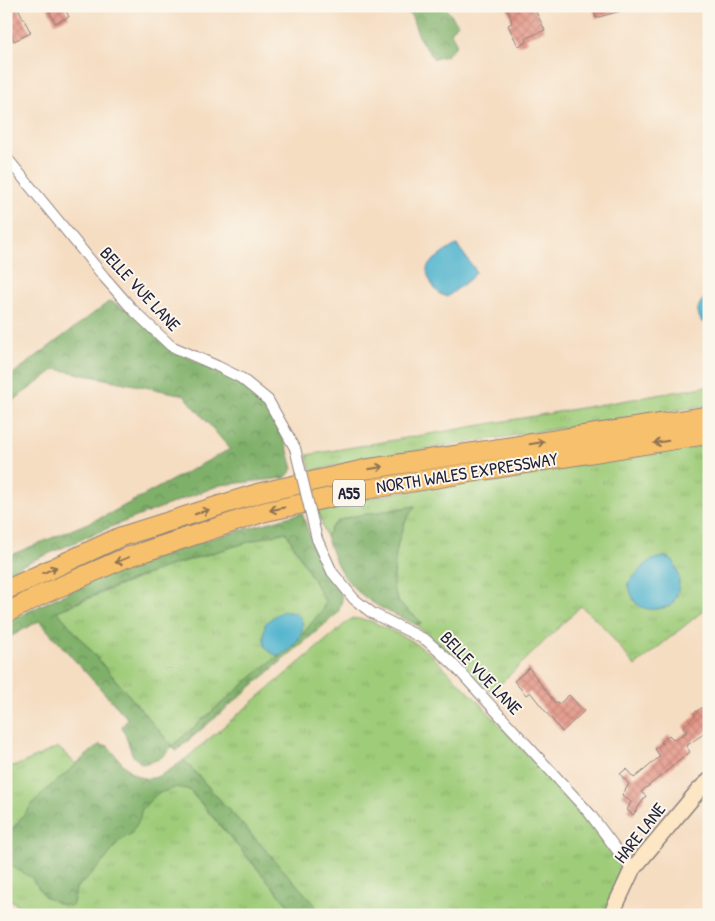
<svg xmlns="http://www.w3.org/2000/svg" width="715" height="921" font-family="'Patrick Hand',sans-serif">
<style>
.grass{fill:url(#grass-tufts);stroke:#60775a}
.forest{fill:url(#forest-crowns);stroke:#506952;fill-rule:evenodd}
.water{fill:#4fb3ce;stroke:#386a84}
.building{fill:url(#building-cross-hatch)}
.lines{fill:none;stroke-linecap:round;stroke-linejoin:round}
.street-casing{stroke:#8c807e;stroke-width:12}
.secondary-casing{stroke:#8c807e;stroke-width:18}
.highway-casing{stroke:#8c807e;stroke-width:21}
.street{stroke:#fff;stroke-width:10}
.secondary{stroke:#fce6c4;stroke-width:15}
.highway{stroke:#f7c06c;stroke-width:19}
.rail-casing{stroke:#22223b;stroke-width:5}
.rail{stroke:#fbf7ec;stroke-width:3;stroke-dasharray:9;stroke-linecap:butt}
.street-bridge-casing{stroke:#8c807e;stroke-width:12;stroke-linecap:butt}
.street-bridge{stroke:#fff;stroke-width:10}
.oneway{stroke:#8c7154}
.labels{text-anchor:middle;stroke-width:4;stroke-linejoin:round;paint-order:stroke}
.shield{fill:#fbf7ec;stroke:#636270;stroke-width:1}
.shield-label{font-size:16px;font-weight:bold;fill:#22223b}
.street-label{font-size:18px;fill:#22223b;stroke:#fbf7ec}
</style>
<defs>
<pattern id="grass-tufts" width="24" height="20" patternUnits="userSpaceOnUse" patternTransform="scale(1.25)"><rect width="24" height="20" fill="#9fcc79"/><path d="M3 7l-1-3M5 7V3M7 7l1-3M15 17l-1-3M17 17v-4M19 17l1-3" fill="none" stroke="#89af6a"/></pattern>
<pattern id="forest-crowns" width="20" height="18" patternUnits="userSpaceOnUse" patternTransform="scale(1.25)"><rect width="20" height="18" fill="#7fb069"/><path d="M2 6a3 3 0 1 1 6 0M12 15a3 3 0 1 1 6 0" fill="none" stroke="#688f58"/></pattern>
<pattern id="building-cross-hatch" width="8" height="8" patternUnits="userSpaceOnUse" patternTransform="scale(1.25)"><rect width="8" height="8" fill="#e28b7b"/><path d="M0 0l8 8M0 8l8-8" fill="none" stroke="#b77166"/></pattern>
</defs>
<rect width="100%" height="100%" fill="#fbf7ec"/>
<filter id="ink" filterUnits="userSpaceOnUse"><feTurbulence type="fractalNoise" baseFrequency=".02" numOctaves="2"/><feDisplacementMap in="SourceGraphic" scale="10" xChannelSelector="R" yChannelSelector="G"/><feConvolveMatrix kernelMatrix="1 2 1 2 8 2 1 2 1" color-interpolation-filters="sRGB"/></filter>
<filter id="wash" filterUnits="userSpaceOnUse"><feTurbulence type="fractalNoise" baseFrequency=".0096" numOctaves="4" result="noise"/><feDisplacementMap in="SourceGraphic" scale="20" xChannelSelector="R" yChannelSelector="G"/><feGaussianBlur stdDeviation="1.12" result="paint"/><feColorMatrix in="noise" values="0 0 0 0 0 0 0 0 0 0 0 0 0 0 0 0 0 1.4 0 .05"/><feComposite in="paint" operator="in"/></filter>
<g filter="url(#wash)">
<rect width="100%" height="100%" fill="#f5ddc2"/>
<!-- grass -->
<path class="grass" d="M709,386V405L377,457L311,471L307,455Z
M709,445V606L635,666L602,625L581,606L491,693L415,624H421L418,619L399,603L393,588L395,560L398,542L406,520L415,506L355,516L340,520L332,526L326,537L317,507L413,490Z
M286,532L325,601L323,609L292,647L265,666L172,746L57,611L166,567L265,537Z
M352,618L371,621L412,641L429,653L479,702L583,817L623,868L603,915H308L316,906L184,760Z
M99,745L108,746C119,759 134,783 154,778C160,777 166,772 171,769L297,915H33L6,897V766H16L58,747L76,764Z"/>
<!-- forest -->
<path class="forest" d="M403,6H444L458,24L451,32L457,45L446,56L434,59L419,38L412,17Z
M110,301L131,312L170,349L239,382L265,403L287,447L293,469L285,478L220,485L113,526L6,572V557L107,515L230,449L184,395L56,369L6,406V379Z
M415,506L406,520L398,542L395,560L393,588L399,603L418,619L421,624H415C384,610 359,600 340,570C334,560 331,548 326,537L332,526L340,520L355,516Z
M302,513L312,543L329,575L341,593L342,600L338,613L176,751L172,746C163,759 156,761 142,764L133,756L122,726L128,719L39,621L6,639V622L94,580L203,541ZM286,532L325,601L323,609L292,647L265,666L172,746L57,611L106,590L166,567L265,537Z
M99,745L108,746C119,760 133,782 153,778C162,776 176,766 184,760L316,906L308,915H297L190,790L177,787L157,794L142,809L138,822L131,834L119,841L105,860L87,879L76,888L75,896L72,906L59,904L44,896L32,878L6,863V837L38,797Z"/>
<!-- water -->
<path class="water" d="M457,245L474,268L476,273L470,279L447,297C445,296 442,295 440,294C434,290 424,273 428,266C432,260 451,247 457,245Z
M709,292V323L702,322C693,308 700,304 709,292Z
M665,557L673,560C681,577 681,588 672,605C662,609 648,612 638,605C632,600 630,590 628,583C631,579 634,577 637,573C647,563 650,559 665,557Z
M283,611C286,612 291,612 295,613C309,620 301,639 292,647C289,651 283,653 279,656C261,650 263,640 265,624L274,616Z"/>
<g id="blocks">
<!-- building -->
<path class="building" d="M6,6H17L31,33L14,41L6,26Z
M47,6H64L69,17L55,23Z
M507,6H533L545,30L526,38L527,42L518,46L508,25L512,23Z
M599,6H630V8L596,18L593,8Z
M529,668L555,703L557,702L559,704L569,695L584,711L562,732L530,692L526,695L514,681Z
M709,703V730L686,746L690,752L641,792L646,796L633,815L627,810L631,802L622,795L629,784L620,774L626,769L634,778L648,767L660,756L655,749L662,743L661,742L669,735L674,740L687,732L683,727L696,715L694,713Z"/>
</g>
</g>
<g filter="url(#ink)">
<use href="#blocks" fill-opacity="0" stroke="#8c807e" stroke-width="1"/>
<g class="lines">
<defs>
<path id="street" d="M6,157L105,278L133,310L171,346L217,366L241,378L268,400L295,448
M317,539L332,572L354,599L372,613L426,640L452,663L590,814L632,870"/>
<path id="secondary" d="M611,915L632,870L698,791L709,781"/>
<path id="highway" d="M6,590L120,537L259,493L367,469L709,416
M6,613L39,596L125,558L264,512L369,489L709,434"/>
</defs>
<!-- street casing -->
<use href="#street" class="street-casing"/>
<!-- secondary casing -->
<use href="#secondary" class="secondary-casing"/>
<!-- highway casing -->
<use href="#highway" class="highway-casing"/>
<!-- street -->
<use href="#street" class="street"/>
<!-- secondary -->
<use href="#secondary" class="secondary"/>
<!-- highway -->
<use href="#highway" class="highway"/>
<defs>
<path id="rail" d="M6,911L11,915"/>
</defs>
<!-- rail casing -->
<use href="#rail" class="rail-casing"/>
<!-- rail -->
<use href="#rail" class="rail"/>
<defs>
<path id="street-bridge" d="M295,448L317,539"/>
</defs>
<!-- street-bridge casing -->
<use href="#street-bridge" class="street-bridge-casing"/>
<!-- street-bridge -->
<use href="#street-bridge" class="street-bridge"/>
</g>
<!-- one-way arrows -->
<defs><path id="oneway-shaft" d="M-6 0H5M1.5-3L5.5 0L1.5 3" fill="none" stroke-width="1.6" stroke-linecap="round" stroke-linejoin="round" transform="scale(1.25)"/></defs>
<g class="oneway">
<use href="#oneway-shaft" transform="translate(661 442) rotate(171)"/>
<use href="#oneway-shaft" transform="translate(537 443) rotate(-9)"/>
<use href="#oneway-shaft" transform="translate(376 468) rotate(-9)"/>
<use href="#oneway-shaft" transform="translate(277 509) rotate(168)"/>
<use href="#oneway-shaft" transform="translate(202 512) rotate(-18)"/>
<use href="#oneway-shaft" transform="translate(122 560) rotate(158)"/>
<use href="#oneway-shaft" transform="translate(50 570) rotate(-24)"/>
</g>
</g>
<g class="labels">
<!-- shield labels -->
<rect class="shield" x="333" y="479.5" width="32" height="27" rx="4"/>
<g class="shield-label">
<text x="349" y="499">A55</text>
</g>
<!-- street labels -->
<g class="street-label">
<text transform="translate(140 289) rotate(47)" y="6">BELLE VUE LANE</text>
<text transform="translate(467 473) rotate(-9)" y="6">NORTH WALES EXPRESSWAY</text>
<text transform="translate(481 673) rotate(46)" y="6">BELLE VUE LANE</text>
<text transform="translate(640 833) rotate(-52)" y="6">HARE LANE</text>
</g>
</g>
<!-- margin -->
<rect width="715" height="921" fill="none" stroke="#fbf7ec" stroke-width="25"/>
</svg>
